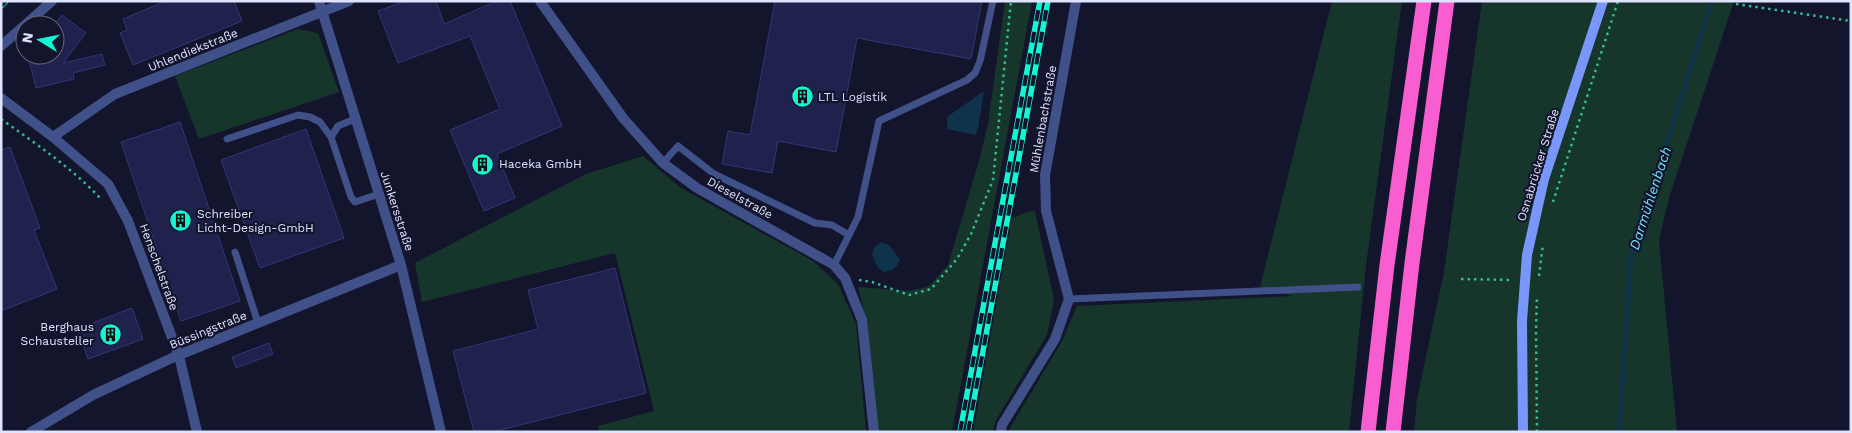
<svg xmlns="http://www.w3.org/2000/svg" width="1852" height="433" font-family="'Work Sans',sans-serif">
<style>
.green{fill:#16362c}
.water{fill:#0e334a}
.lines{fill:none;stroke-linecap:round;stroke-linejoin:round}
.stream{stroke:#0e334a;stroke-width:4.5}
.building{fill:#1f224c;stroke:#323677}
.path{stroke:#36ba91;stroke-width:2.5;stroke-dasharray:2.5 4;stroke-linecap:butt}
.lane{stroke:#405089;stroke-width:7}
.street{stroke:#405089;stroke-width:10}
.secondary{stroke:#7997fa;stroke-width:10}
.highway{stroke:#f95ed0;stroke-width:15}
.rail-casing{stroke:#12f6d3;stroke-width:5.5}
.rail{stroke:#13152c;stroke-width:4;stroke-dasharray:11;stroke-linecap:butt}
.labels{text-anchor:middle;stroke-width:4.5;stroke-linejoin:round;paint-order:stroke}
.street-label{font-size:12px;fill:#dfe3fe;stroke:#13152c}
.poi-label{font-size:12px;fill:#dfe3fe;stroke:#13152c;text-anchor:start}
.water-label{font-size:14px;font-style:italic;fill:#71ddfa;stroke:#13152c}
</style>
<rect width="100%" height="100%" fill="#13152c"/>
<!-- green -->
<path class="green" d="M1005,1H1032L952,432H878L866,320L858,287L910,291L929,286L948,265L979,161L988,124Z
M1332,1H1402L1366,265L1349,432H1009L1010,428L1062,341L1077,306L1293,296L1260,287Z
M1482,1H1734L1669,198L1659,240L1677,432H1414L1417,399L1444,272Z
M298,29L318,33L339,92L199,139L175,76Z
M643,156L681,188L813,261L838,284L856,324L866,432H600L598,426L654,411L615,253L422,302L415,263L586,174Z
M1035,211L1054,300L1047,335L995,422L993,432H973L1012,218L1027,212Z"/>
<!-- water -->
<path class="water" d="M984,91L978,129L975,135L947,129V117Z
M881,242L889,245L900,260C896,269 893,271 883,272C876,267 875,262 872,254L875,247Z"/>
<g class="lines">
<!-- stream -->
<path class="stream" d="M1619,432L1631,256L1712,1"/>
</g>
<!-- building -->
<path class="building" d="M166,1H234L242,21L133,65L120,33L127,30L123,19Z
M405,1H436L444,24L497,1H510L562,126L497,154L515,198L484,211L450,130L500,109L470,36L398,63L378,11Z
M775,1H982L971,59L857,38L836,152L778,141L772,173L722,164L728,131L750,135Z
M62,15L86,33L63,63L102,54L105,65L73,73L74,79L36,88L28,55H55V24Z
M180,122L240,301L181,321L121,142Z
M306,129L344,238L260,268L221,160Z
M10,147L40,228L34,230L57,289L1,311V150Z
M615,268L646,393L493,432H474L453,351L538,329L528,290Z
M132,308L143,339L88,359L77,329Z
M269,343L273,354L236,368L232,357Z"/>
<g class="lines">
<!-- path -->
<path class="path" d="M1736,4L1851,21
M1,119C36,144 72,168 101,199
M1553,202L1618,1
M1539,276L1543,244
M1461,279L1513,280
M859,280L872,282L909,295L931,289L957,259L971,234L993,180L1011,1
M1537,432L1536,329L1537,296"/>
<!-- lane -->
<path class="lane" d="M331,137L338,126L355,119
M227,139L298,115L310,117L320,122L331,137L351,197L355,202L379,194
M663,163L678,146L714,174L815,223L832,225L849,235
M235,252L258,323
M834,265L858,217L879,121L967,80L975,73L980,61L993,1
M1069,299L1358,287"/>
<!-- street -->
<path class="street" d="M319,1L401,265L441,432
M540,1L623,118L663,163L697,188L834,265L845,278L862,320L874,432
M25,25L52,1
M1,46L25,25
M1,98L53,137L108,184L128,221L179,356L197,432
M53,137L115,94L349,1
M31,432L93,395L174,357L401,265
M1001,432L1002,425L1055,339L1069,299L1046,211L1045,175L1076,1"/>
<!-- secondary -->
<path class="secondary" d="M1523,432L1522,321L1527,255L1544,179L1603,1"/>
<!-- highway -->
<path class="highway" d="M1368,432L1387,265L1424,1
M1393,432L1412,263L1447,1"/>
<defs>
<path id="rail" d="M1,6L6,1
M960,432L1040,1
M968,432L1048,1"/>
</defs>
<!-- rail casing -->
<use href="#rail" class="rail-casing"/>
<!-- rail -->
<use href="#rail" class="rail"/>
</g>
<!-- icons -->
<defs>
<symbol id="building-disc" viewBox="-11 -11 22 22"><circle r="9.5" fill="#12f6d3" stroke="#13152c"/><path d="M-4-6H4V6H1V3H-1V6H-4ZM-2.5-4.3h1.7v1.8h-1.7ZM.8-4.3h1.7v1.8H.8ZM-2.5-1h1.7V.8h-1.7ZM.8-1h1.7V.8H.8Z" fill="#111"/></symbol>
</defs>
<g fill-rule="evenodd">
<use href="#building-disc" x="790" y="84" width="25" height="25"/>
<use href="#building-disc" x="470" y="152" width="25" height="25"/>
<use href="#building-disc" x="168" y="208" width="25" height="25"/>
<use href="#building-disc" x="98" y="322" width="25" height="25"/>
</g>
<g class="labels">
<!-- street labels -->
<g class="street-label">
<text transform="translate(193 50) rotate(-22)" y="4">Uhlendiekstraße</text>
<text transform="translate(1043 119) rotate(-80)" y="4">Mühlenbachstraße</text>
<text transform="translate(1538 165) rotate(-73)" y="4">Osnabrücker Straße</text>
<text transform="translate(740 198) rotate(29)" y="4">Dieselstraße</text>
<text transform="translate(397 211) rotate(72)" y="4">Junkersstraße</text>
<text transform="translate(159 267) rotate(70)" y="4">Henschelstraße</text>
<text transform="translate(208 330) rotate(-22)" y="4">Büssingstraße</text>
</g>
<!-- poi labels -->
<g class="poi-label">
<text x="818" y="101">LTL Logistik</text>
<text x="499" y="168">Haceka GmbH</text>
<text x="197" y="218">Schreiber<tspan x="197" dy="14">Licht-Design-GmbH</tspan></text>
<text x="94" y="331" text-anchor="end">Berghaus<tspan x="94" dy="14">Schausteller</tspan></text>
</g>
<!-- water labels -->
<g class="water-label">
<text transform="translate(1650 198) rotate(-72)" y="5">Darmühlenbach</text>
</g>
</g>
<!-- border -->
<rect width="1852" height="433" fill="none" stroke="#dfe3fe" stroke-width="5"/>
<!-- north arrow -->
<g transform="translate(40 40) rotate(280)"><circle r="24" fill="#13152c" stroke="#656780"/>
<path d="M0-4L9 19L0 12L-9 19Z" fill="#12f6d3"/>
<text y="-8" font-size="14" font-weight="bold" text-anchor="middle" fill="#dfe3fe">N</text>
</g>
</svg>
